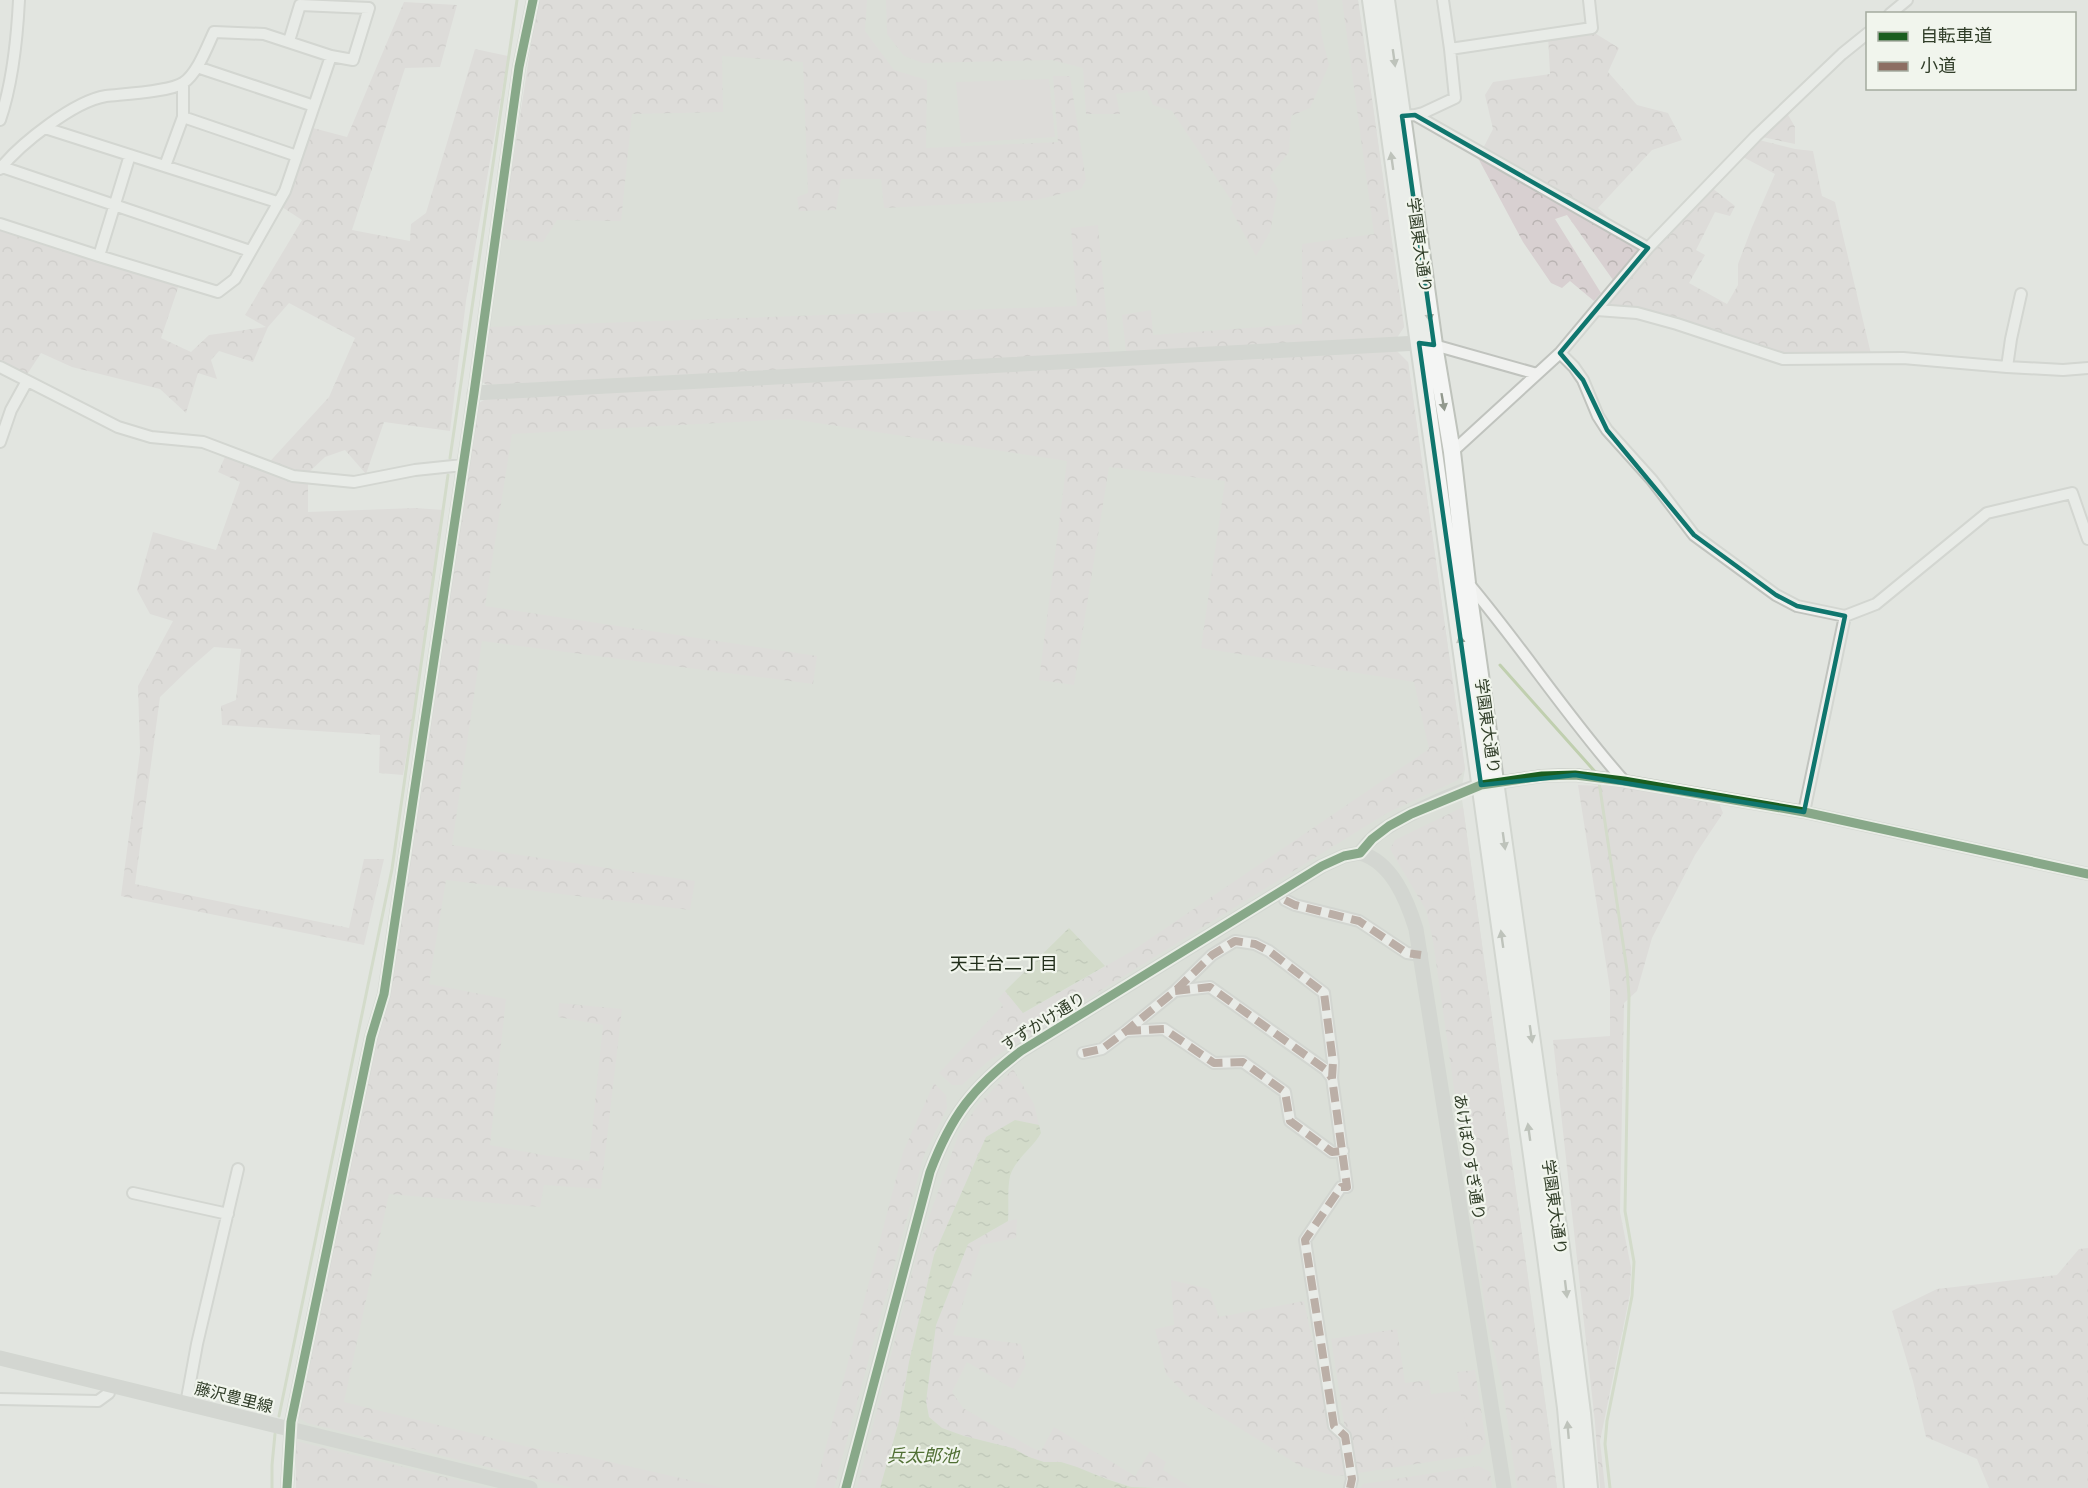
<svg xmlns="http://www.w3.org/2000/svg" width="2088" height="1488" font-family="Jost,'Noto Sans JP',sans-serif">
<style>
.built{fill:#d2d8ce}
.forest{fill:url(#forest-crowns)}
.pitch{fill:#d8d0d1}
.water{fill:url(#water-ripples)}
.lines{fill:none;stroke-linecap:round;stroke-linejoin:round}
.stream{stroke:#c0cfaf;stroke-width:3}
.street-casing{stroke:#c0c3be;stroke-width:14}
.primary-casing{stroke:#bfc3bc;stroke-width:20}
.street{stroke:#f0f1ef;stroke-width:10}
.secondary{stroke:#c0c4be;stroke-width:15}
.primary{stroke:#f4f5f4;stroke-width:16}
.quiet{stroke:#8d6e63;stroke-width:8;stroke-dasharray:15 8;stroke-linecap:butt}
.cycleway-casing{stroke:#f1f5ed;stroke-width:13}
.cycleway{stroke:#1b5e20;stroke-width:9}
.oneway{fill:#92998e}
.marked{fill:none;stroke:#0f766e;stroke-width:4.5;stroke-linejoin:round}
.labels{text-anchor:middle;stroke-width:4.5;stroke-linejoin:round;paint-order:stroke}
.street-label{font-size:16px;fill:#303d28;stroke:#f1f5ed}
.neighbourhood-label{font-size:18px;fill:#212e1a;stroke:#f1f5ed}
.water-label{font-size:18px;font-style:italic;fill:#506f34;stroke:#f1f5ed}
</style>
<defs>
<pattern id="forest-crowns" width="20" height="18" patternUnits="userSpaceOnUse" patternTransform="scale(1.5)"><rect width="20" height="18" fill="#d8d0d1"/><path d="M2 6a3 3 0 1 1 6 0M12 15a3 3 0 1 1 6 0" fill="none" stroke="#bab4b3"/></pattern>
<pattern id="water-ripples" width="26" height="14" patternUnits="userSpaceOnUse" patternTransform="scale(1.5)"><rect width="26" height="14" fill="#c0cfaf"/><path d="M2 4q2-2 4 0t4 0M15 11q2-2 4 0t4 0" fill="none" stroke="#9ca98e"/></pattern>
</defs>
<rect width="100%" height="100%" fill="#e2e5e0"/>
<!-- built -->
<path class="built" d="M538,0H1358L1404,327L1396,339L487,385L481,381Z
M1408,362L1465,769L1461,792L1557,1488H296V1441L299,1418L377,1038L391,988L432,720L477,404Z"/>
<!-- forest -->
<path class="forest" d="M538,0H867L865,31L894,70L927,80L926,148L1058,142L1053,76H1070L1086,180L1081,189L1036,200L884,208L881,179H841L836,210L799,211L797,197L808,193L803,62L722,56L723,112L632,114L621,221L557,220L543,242L501,239Z
M886,0H1317L1322,37L1329,65L1310,108L1291,116L1289,152L1270,176L1278,189L1270,232L1256,256L1230,208L1233,203L1172,111L1153,105L1147,90L1116,94L1120,114H1086L1083,68L1052,60L923,63L904,56L887,34Z
M1342,0H1358L1404,327L1396,339L1126,352L1122,315L1151,310L1153,335L1302,324V244L1374,234Z
M404,2L457,5L440,67L405,68L352,230L410,241L411,224L426,213L475,49L508,56L466,301L450,431L384,422L366,474L345,450L325,457L308,473V512L415,508L444,510L423,657L403,775L379,773L380,735L222,725L221,706L236,700L241,649L214,647L189,669L160,697L135,884L349,928L364,859H384L364,945L121,896L140,752L138,686L173,621L150,614L137,590L153,532L216,550L240,482L218,472L225,457L263,469L329,397L355,338L289,303L268,327L253,362L219,351L211,360L217,379L198,373L186,413L160,389L72,367L41,353L26,376L0,363V228L179,285L161,338L191,352L209,335L266,327L245,315L302,220L282,207L293,185L313,128L347,137Z
M1593,32L1619,48L1608,72L1637,105L1668,113L1682,140L1652,150L1598,208L1642,248L1613,280L1567,215L1555,219L1601,293L1594,301L1570,281L1562,288L1551,283L1523,242L1478,158L1493,129L1485,95L1493,82L1550,74L1548,35Z
M1787,113L1795,127V144L1762,137Z
M1759,140L1795,149L1813,151L1822,196L1835,202L1871,354L1779,353L1610,305V302L1653,248L1712,188L1735,206L1730,216L1715,212L1696,250L1705,255L1689,283L1727,304L1738,285V264L1752,227L1775,174L1743,157Z
M1098,225L1110,353L487,385L481,381L489,327L1077,306L1071,228Z
M1397,351L1408,362L1465,769L1458,780L1387,813L1035,1031L987,1062L962,1085H952L939,1073L1003,1005L998,999L1005,991L1024,1013L1132,951L1429,749L1414,682L1201,648L1225,481L1109,467L1074,685L1039,680L1067,461L791,419L512,434L485,606L817,656L813,684L482,641L452,845L695,881L690,910L446,880L429,984L506,999L490,1145L548,1156L589,1161L603,1025L558,1017L559,1003L622,1009L601,1189L544,1185L540,1207L389,1194L344,1402L541,1450L580,1455L724,1488H573L307,1423L299,1418L377,1038L391,988L432,720L477,404L489,397Z
M1578,785L1629,787L1719,803L1723,813L1695,855L1652,938L1637,991L1624,1003L1620,1212L1631,1267L1630,1294L1600,1441L1605,1488H1600L1595,1423L1553,1040L1610,1036V989Z
M1463,807L1557,1488H1517L1503,1390L1487,1321L1433,941L1426,910L1390,849L1395,840Z
M1013,1069L1034,1104L1039,1125L1015,1120L986,1137L934,1255L909,1362L899,1421L880,1488H857L920,1242L959,1133L978,1105Z
M934,1083L946,1095L947,1108L924,1155L834,1488H815L903,1152Z
M1017,1219L1016,1238L981,1245L953,1335L1021,1344L1026,1365L1013,1389L967,1362L952,1392L963,1408L1034,1449L1041,1451L1054,1427L1135,1476L1150,1451L1166,1462L1163,1470L1192,1488L1131,1487L1061,1462H1044L1029,1457L1012,1448L964,1436L942,1428L929,1417L926,1401L936,1325L968,1244L1008,1221Z
M2088,1248V1488H1989L1977,1459L1926,1437L1913,1381L1892,1311L1937,1289L2057,1275L2079,1249Z
M1171,1280L1209,1289L1219,1317L1304,1301L1331,1430L1341,1441L1347,1475L1335,1476L1300,1466L1185,1394L1166,1374L1155,1329L1174,1325Z
M1397,1329L1405,1383L1429,1380L1431,1394L1387,1408L1467,1439L1457,1372L1475,1370L1486,1443L1480,1454L1352,1474L1331,1339Z
M296,1441L490,1488H296Z
M1479,1466L1490,1472L1492,1488H1360L1363,1484Z"/>
<!-- pitch -->
<path class="pitch" d="M1049,79L1055,137L961,143L956,82Z
M1460,1391L1468,1439L1394,1450L1387,1408L1431,1394Z"/>
<!-- water -->
<path class="water" d="M1069,928L1105,966L1023,1013L1005,991Z
M1015,1120L1039,1125L1041,1133C1033,1148 1015,1159 1010,1176C1007,1190 1009,1207 1008,1221L968,1244L936,1325L926,1401L929,1417L942,1428L964,1436L1012,1448L1029,1457L1044,1462H1061L1077,1467L1106,1479L1131,1487L1155,1488H880L899,1421L909,1362L934,1255L986,1137Z"/>
<g class="lines">
<!-- stream -->
<path class="stream" d="M450,458L517,0
M1500,665L1598,775
M1599,782L1627,970L1629,996L1625,1211L1634,1262L1632,1296L1607,1421L1605,1444L1610,1488
M279,1416L392,869L448,475
M272,1488V1465L275,1434"/>
<defs>
<path id="street" d="M1443,0L1450,49L1592,28L1589,0
M1890,14L1907,0
M197,67L314,106
M1415,115L1423,113L1455,98L1450,49
M1402,116L1415,115L1648,248
M183,117L297,156
M0,120C13,82 17,40 19,0
M45,128L277,202
M165,166L183,117V83
M2,167L250,251
M0,169C20,144 74,101 106,96C124,94 169,92 183,83C197,74 207,47 214,32L264,34L331,56L353,60L369,8L300,5L289,41
M0,224L99,256L218,292L235,279L285,191L331,56
M99,256L130,155
M1597,310L1637,313L1677,324L1783,359L1903,358L2007,367L2063,370L2088,368
M1434,345L1537,374
M1560,353L1574,367L1583,380L1598,416L1607,430L1652,480L1694,535L1776,595L1797,606L1845,616L1876,604L1987,513L2072,493L2088,539
M0,367L118,427L151,437L203,442L293,476L354,482L415,470L463,465
M2007,367L2011,339L2021,294
M0,442L11,410L27,381
M1452,452L1560,353L1648,248L1756,136L1842,54L1868,33
M1468,583C1522,647 1568,718 1624,781
M1496,783L1542,776L1575,775L1624,781L1804,812L2088,874
M1804,812L1845,616
M1285,900L1295,905L1359,921L1407,953L1421,955
M1175,991L1210,987L1325,1069L1332,1078
M1126,1031L1164,1029L1214,1063L1243,1062L1285,1092L1290,1121L1332,1152L1343,1151
M1083,1053L1102,1049L1126,1031L1175,991L1212,955L1235,941L1255,944L1269,951L1324,993L1333,1062L1332,1078L1347,1187H1341L1305,1240L1334,1426L1345,1436L1352,1479L1350,1488
M133,1193L228,1214
M0,1399L98,1401L109,1393L110,1385
M186,1404L197,1344L238,1169
M287,1488L291,1422L371,1037L384,994L474,393L519,67L533,0"/>
<path id="primary" d="M1371,0L1545,1249L1566,1408L1573,1488
M1386,0L1434,345L1452,452L1467,583L1561,1248L1582,1413L1589,1488"/>
</defs>
<!-- street casing -->
<use href="#street" class="street-casing"/>
<!-- primary casing -->
<use href="#primary" class="primary-casing"/>
<!-- street -->
<use href="#street" class="street"/>
<!-- secondary -->
<path class="secondary" d="M474,393L1419,343L1430,344
M1360,853C1392,862 1407,900 1416,929L1504,1488
M0,1358L530,1488
M846,1488L930,1172C951,1116 973,1087 1021,1051L1322,866L1344,856L1360,853C1364,848 1367,843 1372,839C1391,820 1465,787 1491,783"/>
<!-- primary -->
<use href="#primary" class="primary"/>
<!-- quiet -->
<path class="quiet" d="M1285,900L1295,905L1359,921L1407,953L1421,955
M1175,991L1210,987L1325,1069L1332,1078
M1126,1031L1164,1029L1214,1063L1243,1062L1285,1092L1290,1121L1332,1152L1343,1151
M1083,1053L1102,1049L1126,1031L1175,991L1212,955L1235,941L1255,944L1269,951L1324,993L1333,1062L1332,1078L1347,1187H1341L1305,1240L1334,1426L1345,1436L1352,1479L1350,1488"/>
<defs>
<path id="cycleway" d="M287,1488L291,1422L371,1037L384,994L474,393L519,67L533,0
M846,1488L930,1172C951,1116 973,1087 1021,1051L1322,866L1344,856L1360,853L1372,839L1389,826L1411,814L1481,785L1542,776L1575,775L1624,781L1804,812L2088,874"/>
</defs>
<!-- cycleway casing -->
<use href="#cycleway" class="cycleway-casing"/>
<!-- cycleway -->
<use href="#cycleway" class="cycleway"/>
</g>
<!-- one-way arrows -->
<defs><path id="oneway-solid" d="M-6-.8H1V-3.2L6.5 0L1 3.2V.8H-6Z" transform="scale(1.5)"/></defs>
<g class="oneway">
<use href="#oneway-solid" transform="translate(1394 58) rotate(82)"/>
<use href="#oneway-solid" transform="translate(1392 161) rotate(-98)"/>
<use href="#oneway-solid" transform="translate(1429 313) rotate(83)"/>
<use href="#oneway-solid" transform="translate(1443 402) rotate(80)"/>
<use href="#oneway-solid" transform="translate(1461 644) rotate(-98)"/>
<use href="#oneway-solid" transform="translate(1504 841) rotate(82)"/>
<use href="#oneway-solid" transform="translate(1502 939) rotate(-98)"/>
<use href="#oneway-solid" transform="translate(1531 1034) rotate(82)"/>
<use href="#oneway-solid" transform="translate(1529 1132) rotate(-98)"/>
<use href="#oneway-solid" transform="translate(1566 1289) rotate(83)"/>
<use href="#oneway-solid" transform="translate(1568 1430) rotate(-95)"/>
</g>
<!-- marked area -->
<path d="M0 0H2088V1488H0ZM1415,115L1648,248L1560,353L1583,380L1607,430L1694,535L1776,595L1797,606L1845,616L1804,812L1575,775L1481,785L1419,343L1434,345L1402,116Z" fill="#e2e5e0" fill-opacity=".55" fill-rule="evenodd"/>
<path class="marked" d="M1415,115L1648,248L1560,353L1583,380L1607,430L1694,535L1776,595L1797,606L1845,616L1804,812L1575,775L1481,785L1419,343L1434,345L1402,116Z"/>
<g class="labels">
<!-- street labels -->
<g class="street-label">
<text transform="translate(1420 245) rotate(82)" y="6">学園東大通り</text>
<text transform="translate(1488 726) rotate(82)" y="6">学園東大通り</text>
<text transform="translate(1043 1021) rotate(-32)" y="6">すずかけ通り</text>
<text transform="translate(1470 1157) rotate(81)" y="6">あけぼのすぎ通り</text>
<text transform="translate(1555 1207) rotate(82)" y="6">学園東大通り</text>
<text transform="translate(234 1397) rotate(14)" y="6">藤沢豊里線</text>
</g>
<!-- neighbourhood labels -->
<g class="neighbourhood-label">
<text x="1004" y="970">天王台二丁目</text>
</g>
<!-- water labels -->
<g class="water-label">
<text x="923" y="1462">兵太郎池</text>
</g>
</g>
<!-- legend -->
<rect x="1866" y="12" width="210" height="78" fill="#f1f5ed" stroke="#a4ab9e" stroke-width="1.5"/>
<rect x="1878" y="32" width="30" height="9" fill="#1b5e20" stroke="#a4ab9e" stroke-width="1.5"/>
<text x="1920" y="42" font-size="18" fill="#303d28">自転車道</text>
<rect x="1878" y="62" width="30" height="9" fill="#8d6e63" stroke="#a4ab9e" stroke-width="1.5"/>
<text x="1920" y="72" font-size="18" fill="#303d28">小道</text>
</svg>
